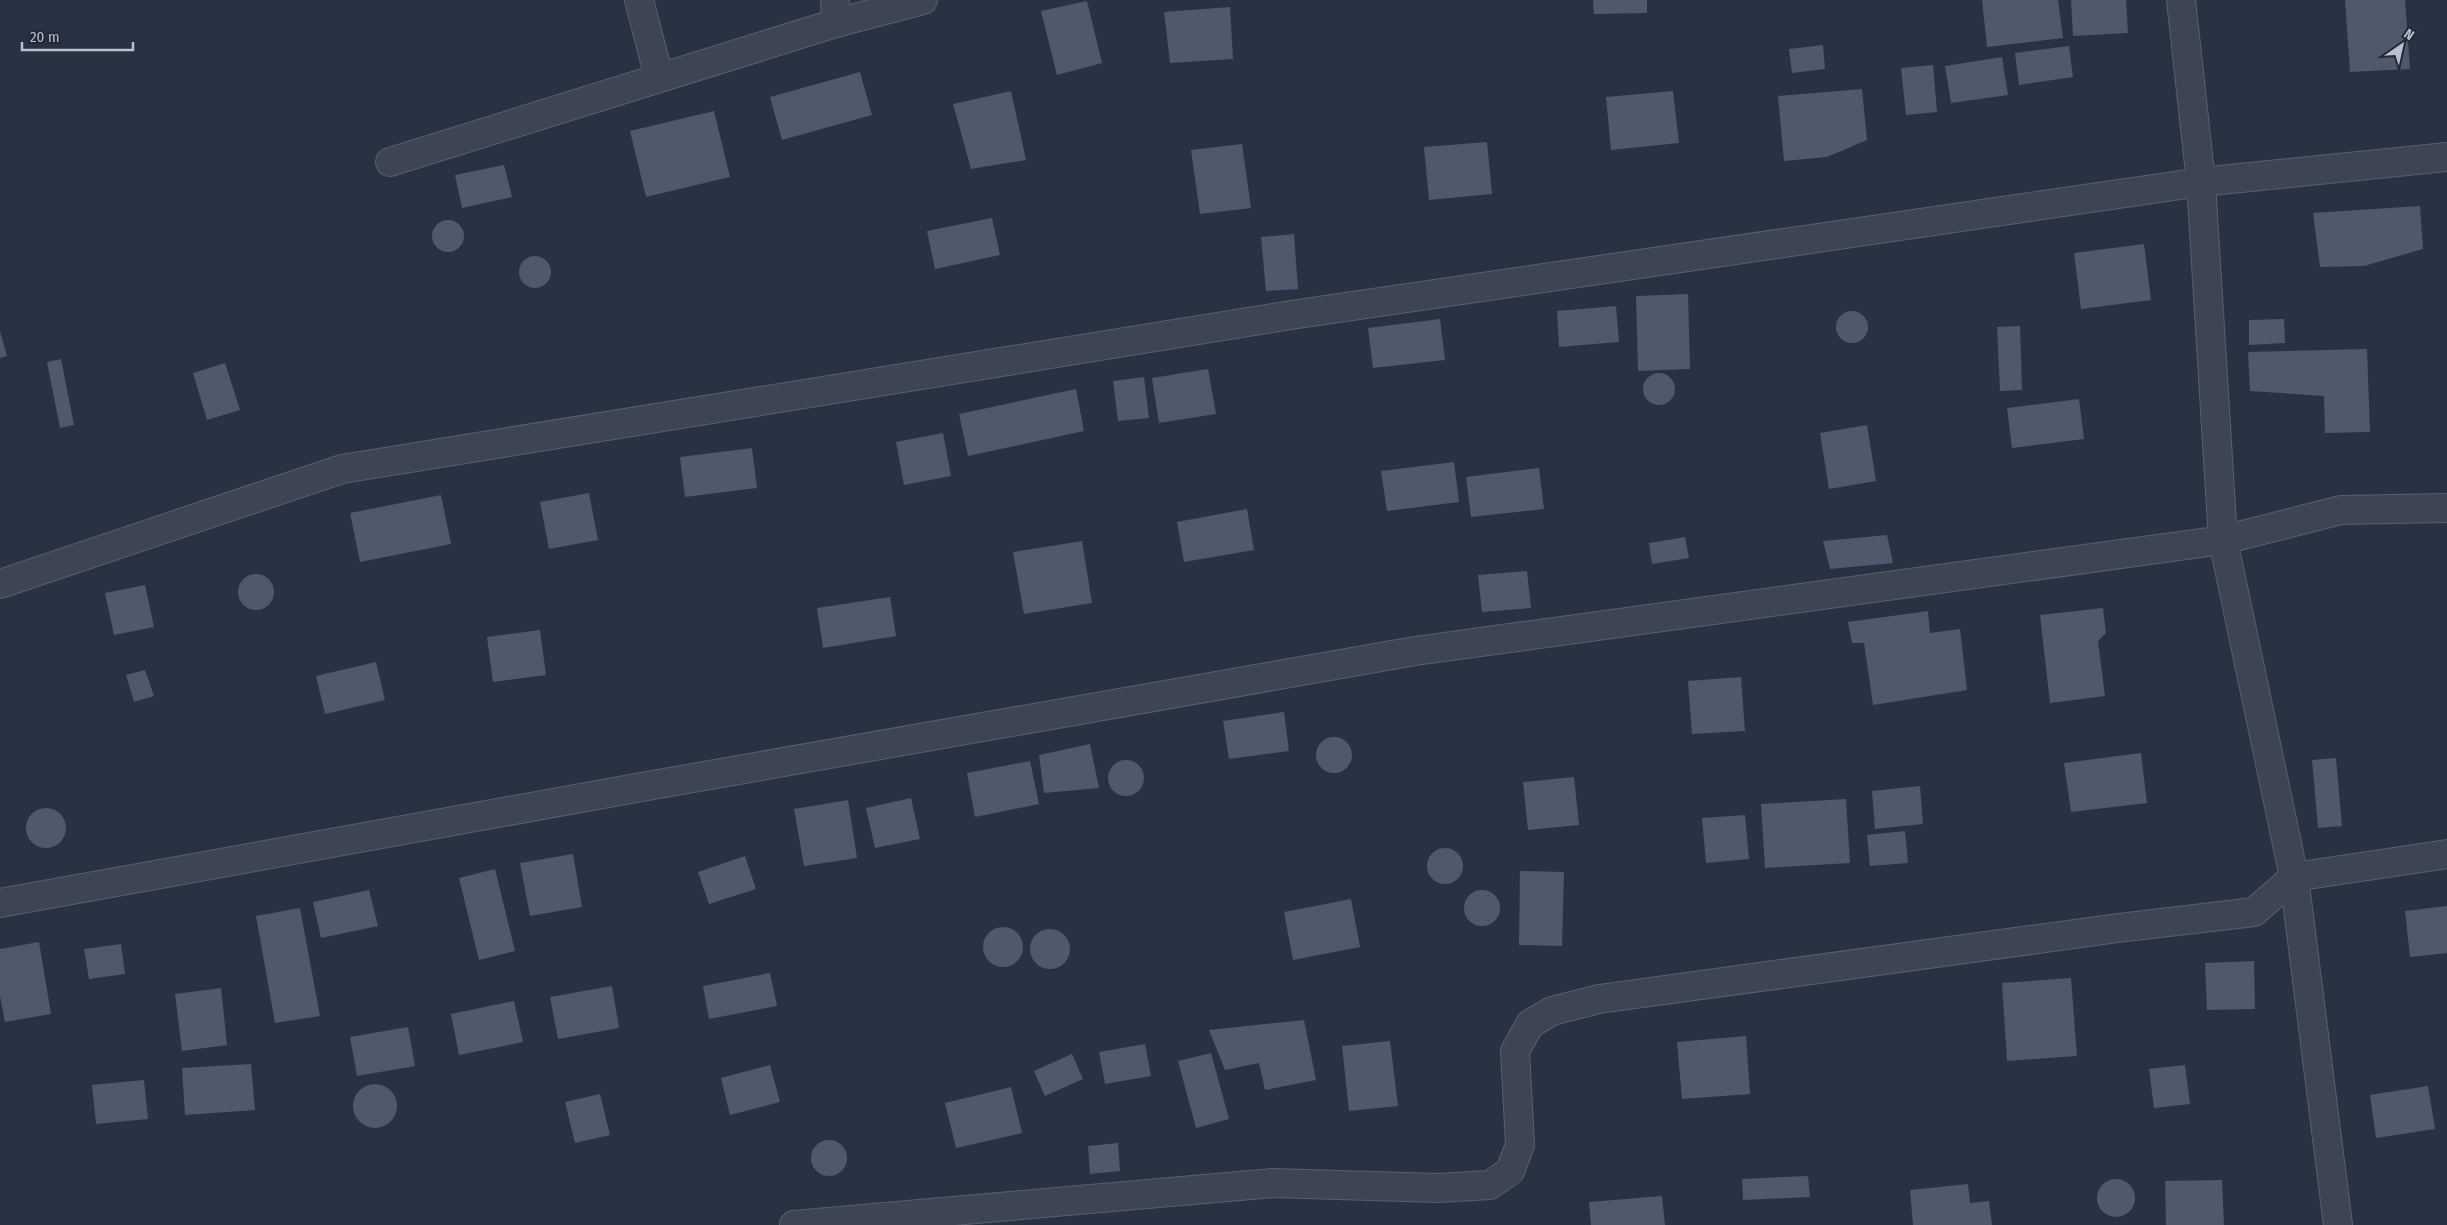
<svg xmlns="http://www.w3.org/2000/svg" width="2447" height="1225" font-family="'Fira Sans Condensed',sans-serif">
<style>
.building{fill:#4f596b}
.lines{fill:none;stroke-linecap:round;stroke-linejoin:round}
.street-casing{stroke:#58606c;stroke-width:30}
.street{stroke:#3d4552;stroke-width:28}
</style>
<rect width="100%" height="100%" fill="#293242"/>
<!-- building -->
<path class="building" d="M1593,0H1647V13L1594,14Z
M1982,0H2058L2063,38L1987,47Z
M2071,0H2126L2128,33L2073,36Z
M2345,0H2405L2410,69L2350,72Z
M1087,1L1102,63L1057,75L1041,11Z
M1230,7L1233,59L1170,63L1164,12Z
M1823,45L1825,69L1792,73L1789,49Z
M2069,46L2073,77L2019,85L2015,53Z
M2002,57L2008,95L1951,103L1945,66Z
M1933,65L1937,112L1906,115L1901,68Z
M860,72L872,115L782,140L770,97Z
M1862,89L1867,140L1827,157L1784,161L1778,96Z
M1011,91L1026,160L971,169L953,104Z
M1673,91L1679,143L1611,150L1606,97Z
M714,111L730,177L646,197L630,131Z
M1487,142L1492,194L1429,200L1424,147Z
M1242,144L1251,208L1200,214L1191,150Z
M504,165L512,197L462,208L455,175Z
M2420,206L2423,249L2364,266L2320,267L2313,213Z
M992,218L1000,255L935,269L927,231Z
M432 236a16 16 0 1 1 32 0a16 16 0 1 1-32 0Z
M1294,234L1298,289L1266,291L1261,237Z
M2144,244L2151,300L2081,309L2074,253Z
M519 272a16 16 0 1 1 32 0a16 16 0 1 1-32 0Z
M1688,294L1690,369L1638,371L1636,296Z
M1616,306L1619,342L1559,347L1557,311Z
M1836 327a16 16 0 1 1 32 0a16 16 0 1 1-32 0Z
M1440,319L1445,360L1373,368L1368,328Z
M2284,319L2285,343L2249,345V320Z
M2020,326L2022,390L2000,391L1997,327Z
M0,331L7,356L0,358Z
M2367,349L2370,432L2325,433L2324,396L2250,391L2248,352Z
M61,359L74,425L60,428L47,362Z
M225,363L240,410L207,420L193,373Z
M1208,369L1216,414L1159,423L1152,378Z
M1643 389a16 16 0 1 1 32 0a16 16 0 1 1-32 0Z
M1144,377L1149,418L1118,421L1113,381Z
M1076,389L1084,431L968,456L959,414Z
M2079,399L2084,439L2012,448L2007,408Z
M1867,425L1876,481L1829,489L1820,433Z
M943,433L951,476L904,485L896,442Z
M752,448L757,488L685,497L680,457Z
M1454,462L1459,502L1387,511L1381,471Z
M1539,468L1544,509L1471,517L1466,477Z
M589,493L598,540L549,549L540,502Z
M441,495L451,544L360,562L350,513Z
M1247,509L1254,550L1184,562L1177,522Z
M1887,535L1893,563L1830,569L1823,541Z
M1685,537L1689,558L1652,564L1649,543Z
M1082,541L1092,603L1024,614L1013,552Z
M1527,571L1531,608L1482,612L1478,575Z
M238 592a18 18 0 1 1 36 0a18 18 0 1 1-36 0Z
M145,585L154,627L114,635L105,593Z
M890,597L896,636L823,648L817,608Z
M2103,608L2106,633L2098,641L2105,696L2050,703L2040,615Z
M1928,611L1930,633L1960,629L1967,690L1873,705L1864,643H1852L1848,622Z
M540,630L546,675L493,682L487,637Z
M376,662L385,700L325,714L316,676Z
M145,670L154,696L134,702L126,675Z
M1741,677L1745,731L1692,734L1688,681Z
M1284,712L1289,751L1229,759L1223,721Z
M1316 755a18 18 0 1 1 36 0a18 18 0 1 1-36 0Z
M1090,744L1099,788L1044,793L1039,755Z
M2141,753L2147,803L2071,812L2064,763Z
M2336,758L2342,826L2318,828L2312,760Z
M1108 778a18 18 0 1 1 36 0a18 18 0 1 1-36 0Z
M1030,761L1039,804L975,817L967,773Z
M1574,777L1579,825L1528,830L1523,782Z
M1920,786L1923,824L1875,829L1872,791Z
M911,798L920,839L875,848L866,808Z
M1846,799L1850,863L1765,868L1761,804Z
M848,800L857,858L804,866L794,809Z
M26 828a20 20 0 1 1 40 0a20 20 0 1 1-40 0Z
M1745,815L1749,859L1706,863L1702,818Z
M1905,831L1908,863L1870,866L1867,835Z
M1427 866a18 18 0 1 1 36 0a18 18 0 1 1-36 0Z
M573,854L582,907L530,916L520,863Z
M745,856L756,889L709,904L698,872Z
M495,869L515,951L479,960L459,878Z
M1520,871L1564,872L1562,946L1519,945Z
M369,890L378,926L321,938L313,902Z
M1464 908a18 18 0 1 1 36 0a18 18 0 1 1-36 0Z
M1351,899L1360,947L1293,960L1284,912Z
M2447,906V953L2410,957L2405,911Z
M300,908L320,1016L275,1023L256,916Z
M983 947a20 20 0 1 1 40 0a20 20 0 1 1-40 0Z
M1030 949a20 20 0 1 1 40 0a20 20 0 1 1-40 0Z
M39,942L51,1014L5,1022L0,996V949Z
M121,944L125,974L89,979L84,949Z
M2254,961L2255,1009L2207,1010L2205,963Z
M770,973L777,1006L709,1019L703,986Z
M2071,978L2077,1056L2007,1061L2002,983Z
M612,986L619,1028L558,1039L550,997Z
M221,988L227,1045L182,1051L175,994Z
M514,1001L523,1042L459,1055L451,1014Z
M1304,1020L1316,1080L1265,1090L1259,1063L1225,1070L1209,1030Z
M408,1027L415,1066L357,1076L350,1037Z
M1746,1036L1750,1094L1682,1099L1677,1042Z
M1390,1041L1398,1106L1349,1111L1342,1046Z
M1145,1044L1151,1076L1105,1084L1099,1052Z
M1211,1053L1229,1119L1196,1128L1178,1061Z
M1072,1054L1083,1079L1045,1096L1034,1071Z
M251,1064L255,1110L185,1115L182,1068Z
M770,1065L780,1102L730,1115L721,1078Z
M2185,1065L2190,1104L2154,1108L2149,1069Z
M144,1080L148,1119L96,1124L92,1085Z
M353 1106a22 22 0 1 1 44 0a22 22 0 1 1-44 0Z
M2428,1086L2435,1129L2376,1138L2370,1095Z
M1011,1087L1022,1133L956,1148L945,1103Z
M600,1094L610,1135L575,1143L565,1102Z
M811 1158a18 18 0 1 1 36 0a18 18 0 1 1-36 0Z
M1118,1143L1120,1171L1090,1174L1088,1146Z
M1808,1176L1810,1197L1743,1200L1742,1179Z
M2097 1198a19 19 0 1 1 38 0a19 19 0 1 1-38 0Z
M2222,1180L2224,1225H2166L2165,1181Z
M1968,1184L1970,1203L1989,1201L1992,1225H1913L1910,1190Z
M1662,1196L1665,1225H1591L1589,1202Z"/>
<g class="lines">
<defs>
<path id="street" d="M639,0L659,77
M835,0L836,23
M2181,0L2201,182L2223,540L2294,877L2338,1225
M390,162L836,23L923,0
M0,584L342,469L1291,315L2201,182L2447,157
M0,903L636,788L1415,651L2223,540L2341,510L2447,508
M794,1225L1273,1183L1438,1188L1490,1185L1510,1171L1520,1145L1515,1051L1530,1024L1552,1011L1599,999L2118,928L2254,912L2294,877L2447,854"/>
</defs>
<!-- street casing -->
<use href="#street" class="street-casing"/>
<!-- street -->
<use href="#street" class="street"/>
</g>
<!-- north arrow -->
<g transform="translate(2402 45) rotate(34)" stroke="#212937" stroke-width="4" paint-order="stroke">
<path d="M0-4L9 19L0 12L-9 19Z" fill="#bac0cc"/>
<text y="-8" font-size="14" font-weight="bold" text-anchor="middle" fill="#bac0cc">N</text>
</g>
<!-- scale -->
<path d="M22 42v8h111v-8" fill="none" stroke="#bac0cc" stroke-width="2.5"/>
<text x="30" y="42" font-size="15" fill="#bac0cc" stroke="#212937" stroke-width="4" paint-order="stroke">20 m</text>
</svg>
